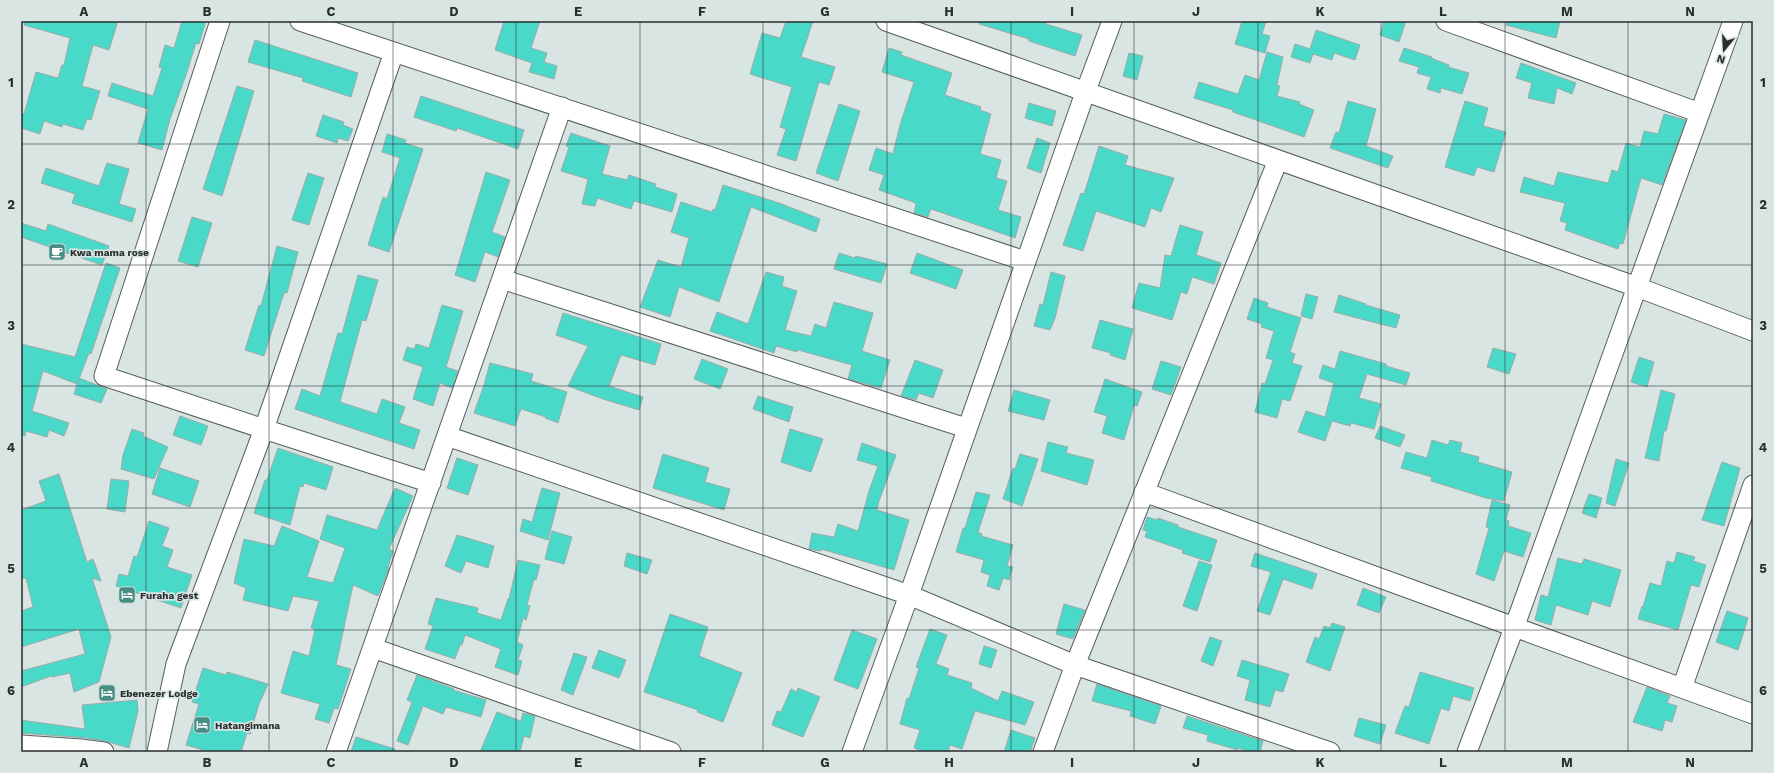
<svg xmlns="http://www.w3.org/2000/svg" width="1774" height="773" font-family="'Work Sans',sans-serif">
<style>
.building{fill:#48d9c9;stroke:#9eaaa8}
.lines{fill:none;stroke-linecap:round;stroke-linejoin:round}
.street-casing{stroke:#55605e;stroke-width:21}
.street{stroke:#fff;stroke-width:19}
.grid{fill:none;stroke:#292d2d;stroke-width:1;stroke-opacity:0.55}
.labels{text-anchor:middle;stroke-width:3.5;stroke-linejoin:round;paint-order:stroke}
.poi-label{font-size:10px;font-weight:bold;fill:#292d2d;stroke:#d8e5e3;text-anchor:start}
.neatline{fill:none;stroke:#292d2d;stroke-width:1.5}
.grid-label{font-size:13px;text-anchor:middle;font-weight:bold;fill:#292d2d}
</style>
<rect width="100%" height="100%" fill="#d8e5e3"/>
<!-- building -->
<path class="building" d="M25,21H118L109,50L93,45L82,86L100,91L91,120L87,119L83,130L63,124L62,127L44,121L40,134L21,128V113L24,114L36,72L58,78L62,65H64L70,38L24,25Z
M182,21H206L199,44L196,43L186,75L170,119L162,150L138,143L148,109L108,96L112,83L153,96L162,68L159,67L165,45L174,48Z
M504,21H540L531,48L547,53L544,62L557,66L554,79L529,72L532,63L495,50Z
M786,21H813L801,57L835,67L829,85L819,82L796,161L777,155L786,129L780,127L792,87L750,74L762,33L780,38Z
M979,21H1046V24L1082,35L1075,56L1029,41V39L979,24Z
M1242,21H1266L1262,34L1270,36L1265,53L1235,44Z
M1384,21H1406L1399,42L1380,35Z
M1507,21H1560L1556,38L1506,25Z
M1316,30L1360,45L1355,60L1334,53L1332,60L1313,54L1310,63L1291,57L1295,44L1310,49Z
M255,40L358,73L351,97L302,81L303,78L248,62Z
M889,48L902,52L901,55L952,73L945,95L981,107L980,110L991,114L980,154L1001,160L996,178L1007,181L998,210L1021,217L1015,238L931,209L928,217L914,213L916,204L913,202L879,190L884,175L869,170L876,148L893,154L900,125L914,82L882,72Z
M1404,48L1432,57L1431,58L1449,65L1448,67L1469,73L1462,94L1441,88L1440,93L1427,89L1431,77L1417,73L1419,67L1399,61Z
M1267,52L1283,57L1277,85L1280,86L1277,96L1300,102L1299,104L1314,110L1304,137L1233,112V110L1194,98L1199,82L1238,94L1245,75L1259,80Z
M1129,53L1143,56L1137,80L1123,76Z
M1521,63L1576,83L1572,94L1557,88L1554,104L1528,98L1532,83L1516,78Z
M237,86L254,91L222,196L203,189Z
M421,96L524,130L518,149L457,128L456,131L414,117Z
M1348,101L1376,109L1366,146L1393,156L1388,168L1330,148L1336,132L1339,133Z
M1465,101L1488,108L1483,126L1506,132L1494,172L1477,167L1474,176L1445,167Z
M1029,103L1056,111L1052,126L1025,118Z
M839,104L860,111L838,181L816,173Z
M1664,114L1686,120L1662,185L1641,178L1623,244L1620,243L1618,249L1565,230L1567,223L1560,221L1565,203L1520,192L1524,177L1554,186L1558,172L1608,183L1612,170L1618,172L1626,143L1640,147L1644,131L1658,134Z
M323,115L344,122L343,125L353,129L348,141L338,138L337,143L316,136Z
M571,133L610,146L602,174L627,180L629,175L656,184L655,187L677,194L672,212L634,201L631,209L597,198L595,206L582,204L588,179L561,171L569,147L566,146Z
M387,134L406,140L405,143L423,149L389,252L368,245L383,197L387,199L400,158L382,152Z
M1037,138L1050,143L1041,173L1027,168Z
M1099,146L1128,156L1125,165L1174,178L1161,212L1151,208L1145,227L1096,211L1083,251L1063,245L1081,193L1084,194Z
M107,163L129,169L119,204L136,209L132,222L72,203L75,194L41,183L46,168L99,186Z
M486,172L510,180L492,232L505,237L498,257L485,252L475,282L455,275Z
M308,173L324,178L309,225L292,220Z
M723,185L779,203L820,219L816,232L751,207L719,302L679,287L670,317L640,307L658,260L681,267L689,238L671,232L681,202L712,212L713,209L715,210Z
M192,217L212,223L198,267L178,261Z
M21,223L46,231L48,224L109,246L102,265L21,237Z
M1180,225L1203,232L1196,255L1221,263L1214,284L1192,277L1187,294L1181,292L1172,320L1132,308L1139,283L1160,288L1165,255L1171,256Z
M277,246L298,252L287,293H284L264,356L245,350L259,305L261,306Z
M839,253L855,258L856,256L887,264L881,283L834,269Z
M917,253L963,270L956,289L910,273Z
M106,263L120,268L91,354L89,353L77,384L43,371L32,411L69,423L64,436L49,430L47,437L26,431L25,436L21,435V344L75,357Z
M766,272L784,277L782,286L797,291L785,330L811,336L815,324L826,328L834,302L873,313L862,351L890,360L881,388L848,379L852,365L798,350L797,352L776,346L774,353L710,331L717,312L748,324Z
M1051,272L1065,276L1055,318L1050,330L1034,326L1040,304L1043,305Z
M358,275L378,280L366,321L362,320L340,402L377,414L382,399L405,407L399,423L420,430L414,449L295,409L302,389L320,396L338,333L342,334Z
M1306,294L1318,297L1312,319L1301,316Z
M1339,295L1366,304V305L1400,315L1396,328L1334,312Z
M1254,298L1268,303L1267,307L1301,318L1290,352L1295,354L1292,363L1302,366L1290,401L1282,399L1277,418L1255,412L1262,383L1265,384L1273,360L1266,358L1274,331L1261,327L1262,324L1247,319Z
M442,305L463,311L446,367L458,371L452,388L440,383L433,406L413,399L423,367L403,360L407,347L414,349L416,344L429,348Z
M563,313L661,344L655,365L621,355L609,386L643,397L639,410L603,399L568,386L588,346L556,335Z
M1100,320L1133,329L1125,360L1110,355L1111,353L1092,348Z
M1493,348L1516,354L1509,374L1487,367Z
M1340,351L1386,364V366L1410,373L1406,385L1367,374L1359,398L1381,404L1374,429L1351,423L1350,426L1332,421L1325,441L1298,432L1306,411L1325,417L1334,383L1319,378L1323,365L1335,369Z
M1639,357L1654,362L1647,387L1631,382Z
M702,359L728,369L720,389L694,379Z
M915,360L943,370L933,398L919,393L916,400L901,396Z
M1161,361L1181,367L1171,395L1152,389Z
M490,363L533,374L531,381L567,392L558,423L545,418L546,417L521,409L515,426L474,413L484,385Z
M79,378L107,389L101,403L74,394Z
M1105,379L1142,392L1137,406L1134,405L1124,440L1102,433L1107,416L1094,412Z
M1014,390L1050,400L1044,420L1008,411Z
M1661,390L1675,394L1666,431H1664L1659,461L1645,458Z
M758,396L793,407L789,422L753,409Z
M180,416L208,426L201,445L173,435Z
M1380,426L1405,435L1400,447L1375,438Z
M132,429L144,433L143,436L168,447L154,479L121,469L123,455Z
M790,429L823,439L811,472L781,462Z
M1432,440L1448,445L1450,440L1462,443L1460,452L1479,457L1478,462L1512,472L1504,501L1486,498L1431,481L1432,477L1401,468L1406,452L1427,458Z
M1048,442L1068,447L1066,453L1094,460L1087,485L1041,471Z
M862,443L896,455L879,501L877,510L909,520L894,570L821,549V551L809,549L812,533L834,537L838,524L858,531L869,491L878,466L857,460Z
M278,448L333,467L326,490L304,483L303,487L300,486L290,525L254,513L265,480H267Z
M663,454L709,468L705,482L730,489L724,510L653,488Z
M1020,454L1038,459L1022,506L1003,499L1013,468L1015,469Z
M457,458L478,465L468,495L447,488Z
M1616,459L1629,463L1615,506L1606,503Z
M1722,462L1740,468L1724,526L1702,520Z
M160,468L199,481L190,507L152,494Z
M59,474L87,562L93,559L101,581L92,578L111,637L99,682L74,692L70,673L52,677L51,676L21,687V671L85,654L79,629L21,647V611L33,607L26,578L21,579V510L46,501L39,481Z
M111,479L129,481L125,512L107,509Z
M395,488L413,496L389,549L393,551L388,567L389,568L378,596L353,585L336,665L351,669L338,709L334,708L329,723L315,719L320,704L281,693L293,651L309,656L315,629L311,628L319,601L293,596L288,611L243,600L246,588L234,583L244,539L274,546L282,526L319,541L307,577L333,583L345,548L320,539L327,515L377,530Z
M542,488L560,493L548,540L520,531L523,519L532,522Z
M976,492L990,495L978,532L982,534L981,536L1013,545L1007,566L1013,567L1009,580L1003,578L999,590L987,586L990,575L981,572L984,560L956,552L963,528H965Z
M1589,494L1602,498L1596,518L1582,513Z
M1492,500L1510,505L1506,520L1509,521L1508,526L1531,533L1523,557L1504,551L1494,581L1476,574L1489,528L1486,527Z
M1147,517L1157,520L1158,518L1178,525V527L1217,540L1210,562L1182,553L1183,550L1145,537L1147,531L1143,530Z
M149,521L169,528L162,546L173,550L167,567L192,575L181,608L116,586L119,574L128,576L134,556L137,557Z
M552,531L572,537L564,564L545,559Z
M457,535L494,546L488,568L466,561L461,573L445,566Z
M1677,552L1695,557L1693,561L1706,565L1699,587L1691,585L1678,630L1638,619L1642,606L1643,607L1650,583L1661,586L1667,561L1674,563Z
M627,553L652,560L647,574L624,566Z
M1255,553L1317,574L1312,589L1283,579L1270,615L1257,611L1271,572L1251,566Z
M1558,558L1582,564L1584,559L1621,570L1610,607L1592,601L1588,615L1556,605L1551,625L1535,620L1541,595L1548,597Z
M518,560L540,565L536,580L534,579L527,605L530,606L526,620L523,618L517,642L523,645L518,660L522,661L518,675L495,667L501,649L465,635L462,645H460L455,659L425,649L433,626L428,624L436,598L478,608L477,613L501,620L508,599H509Z
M1199,561L1212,565L1197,611L1183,606Z
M1363,588L1386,597L1379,613L1357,605Z
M1064,604L1085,610L1073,639L1056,634Z
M1727,611L1748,618L1738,650L1716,642Z
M670,614L708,627L699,656L742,673L723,722L697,712L698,710L644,692Z
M1332,623L1345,627L1330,671L1306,662L1315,637L1319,639L1324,626L1330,628Z
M930,629L947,635L936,664L949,669L947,675L972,683L971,688L998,701L1002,691L1034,702L1025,725L975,711L962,749L950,745L948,752H924L914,748L920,730L900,724L907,698L909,699L919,668L916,667Z
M852,630L877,639L858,689L834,680Z
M1210,637L1222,641L1213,666L1201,661Z
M984,646L997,650L991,668L979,664Z
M599,650L626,660L619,678L592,668Z
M574,653L587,657L573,695L561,690Z
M1242,660L1289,674L1283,692L1275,690L1270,707L1245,700L1250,680L1237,676Z
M203,668L226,675L227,672L268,684L259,704L250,734L247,733L241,752H210L186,745L199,704L192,702Z
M1420,672L1474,688L1470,701L1453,696L1449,711L1441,708L1429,744L1395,733L1405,706L1409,707Z
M417,675L454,689L453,690L486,700L481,717L446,707L443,714L423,706L408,745L397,741L412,702L407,700Z
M1097,684L1161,706L1155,724L1130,716L1131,711L1092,701Z
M1647,687L1670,696L1667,703L1677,706L1672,722L1665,720L1662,731L1633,722Z
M798,688L820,697L803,737L772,725L777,711L781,712L791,689L797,692Z
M137,700L138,711L129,748L105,741L87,738L21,733V720L85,729L82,705Z
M497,712L521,721L523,713L535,716L530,738L524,736L520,752H480Z
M1187,716L1263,741L1260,752H1250L1238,748V750L1207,741L1208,735L1183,728Z
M1359,718L1386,725L1380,744L1354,736Z
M1011,730L1035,738L1030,752H1004Z
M356,737L395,749V752H351Z"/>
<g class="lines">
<defs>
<path id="street" d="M220,21L104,376L264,429L431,483
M300,21L1025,261
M886,21L1637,287L1733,21
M1446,21L1700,113
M502,279L966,428
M447,436L909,595L1075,665L1330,752
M1144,492L1753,714
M373,648L671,752
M1682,688L1753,485
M21,745L81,749L104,752
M157,752L176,664L264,429L394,52
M336,752L562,107
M852,752L909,595L1085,93L1112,21
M1043,752L1075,665L1278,160
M1467,752L1514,628L1637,287L1753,331"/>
</defs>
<!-- street casing -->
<use href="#street" class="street-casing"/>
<!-- street -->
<use href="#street" class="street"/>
</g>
<!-- grid -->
<path class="grid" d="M146,21V752M269,21V752M393,21V752M516,21V752M640,21V752M763,21V752M887,21V752M1011,21V752M1134,21V752M1258,21V752M1381,21V752M1505,21V752M1628,21V752M21,144H1753M21,265H1753M21,386H1753M21,508H1753M21,630H1753"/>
<!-- icons -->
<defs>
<symbol id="cafe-square" viewBox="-11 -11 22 22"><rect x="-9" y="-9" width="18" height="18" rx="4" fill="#478d84" stroke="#d8e5e3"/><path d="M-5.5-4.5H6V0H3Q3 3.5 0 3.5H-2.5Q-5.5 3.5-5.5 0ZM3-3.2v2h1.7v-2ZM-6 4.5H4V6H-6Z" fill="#fff"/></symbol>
<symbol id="hotel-square" viewBox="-11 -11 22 22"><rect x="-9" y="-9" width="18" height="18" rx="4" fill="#478d84" stroke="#d8e5e3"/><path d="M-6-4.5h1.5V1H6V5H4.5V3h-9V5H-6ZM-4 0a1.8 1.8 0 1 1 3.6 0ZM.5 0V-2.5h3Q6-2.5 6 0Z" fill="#fff"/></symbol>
</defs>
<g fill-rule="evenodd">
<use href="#cafe-square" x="47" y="242" width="20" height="20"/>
<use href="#hotel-square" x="117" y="585" width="20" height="20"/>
<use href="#hotel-square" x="97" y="683" width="20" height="20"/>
<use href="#hotel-square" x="192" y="715" width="20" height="20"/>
</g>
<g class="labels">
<!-- poi labels -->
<g class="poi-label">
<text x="70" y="256">Kwa mama rose</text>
<text x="140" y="599">Furaha gest</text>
<text x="120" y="697">Ebenezer Lodge</text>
<text x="215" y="729">Hatangimana</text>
</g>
</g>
<!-- border -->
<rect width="1774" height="773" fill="none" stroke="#d8e5e3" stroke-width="44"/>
<!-- north arrow -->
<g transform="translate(1724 50) rotate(198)" stroke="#d8e5e3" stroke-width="3" paint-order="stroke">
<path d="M0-3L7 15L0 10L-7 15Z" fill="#292d2d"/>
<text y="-6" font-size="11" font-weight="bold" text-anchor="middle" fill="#292d2d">N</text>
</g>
<rect x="22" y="22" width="1730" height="729" class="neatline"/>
<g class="grid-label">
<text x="84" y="16">A</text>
<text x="207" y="16">B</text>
<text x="331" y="16">C</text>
<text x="454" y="16">D</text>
<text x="578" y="16">E</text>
<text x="702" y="16">F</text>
<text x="825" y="16">G</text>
<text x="949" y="16">H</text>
<text x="1072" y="16">I</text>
<text x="1196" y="16">J</text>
<text x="1320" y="16">K</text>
<text x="1443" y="16">L</text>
<text x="1567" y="16">M</text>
<text x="1690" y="16">N</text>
<text x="11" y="87">1</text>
<text x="1763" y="87">1</text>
<text x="11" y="209">2</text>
<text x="1763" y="209">2</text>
<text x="11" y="330">3</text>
<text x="1763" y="330">3</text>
<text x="11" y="452">4</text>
<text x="1763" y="452">4</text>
<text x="11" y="573">5</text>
<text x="1763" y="573">5</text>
<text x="11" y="695">6</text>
<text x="1763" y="695">6</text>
<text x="84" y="767">A</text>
<text x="207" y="767">B</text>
<text x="331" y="767">C</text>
<text x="454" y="767">D</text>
<text x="578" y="767">E</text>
<text x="702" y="767">F</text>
<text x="825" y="767">G</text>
<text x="949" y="767">H</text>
<text x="1072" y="767">I</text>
<text x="1196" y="767">J</text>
<text x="1320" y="767">K</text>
<text x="1443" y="767">L</text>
<text x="1567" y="767">M</text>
<text x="1690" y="767">N</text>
</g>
</svg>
